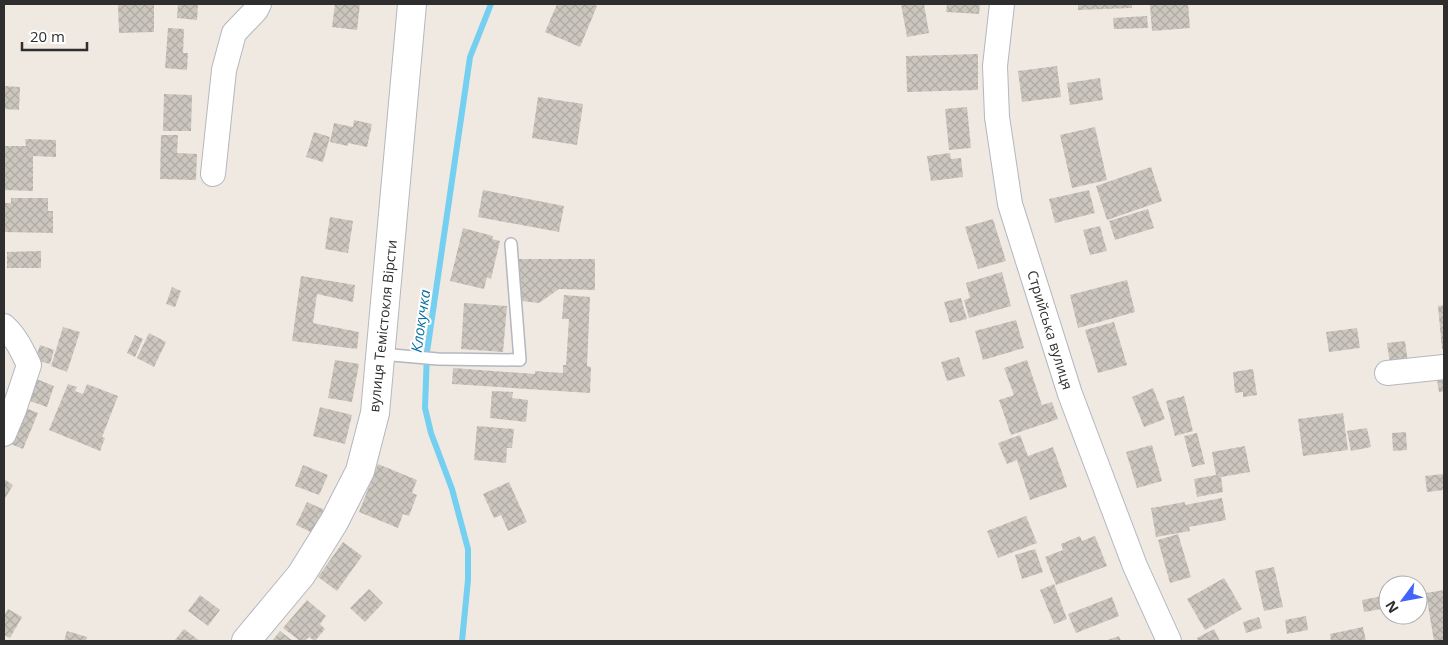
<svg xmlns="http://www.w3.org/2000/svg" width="1448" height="645" font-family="'Open Sans',sans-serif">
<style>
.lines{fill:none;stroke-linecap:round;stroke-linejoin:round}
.stream{stroke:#75cff0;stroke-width:6}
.building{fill:url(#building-cross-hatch)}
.service-casing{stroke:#b4b7c1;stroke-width:14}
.minor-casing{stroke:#b4b7c1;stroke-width:26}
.tertiary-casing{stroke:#b4b7c1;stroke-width:30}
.service{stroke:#fff;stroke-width:11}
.minor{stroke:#fff;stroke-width:24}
.tertiary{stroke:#fff;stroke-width:28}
.labels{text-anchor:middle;stroke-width:4;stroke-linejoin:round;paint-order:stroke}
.street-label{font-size:14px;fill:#2e2e2e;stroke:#fff}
.water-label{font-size:15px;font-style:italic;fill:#0d6fa3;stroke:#fff}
</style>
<defs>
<pattern id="building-cross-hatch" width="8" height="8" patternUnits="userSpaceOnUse" patternTransform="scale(1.25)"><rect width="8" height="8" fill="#cbc7bf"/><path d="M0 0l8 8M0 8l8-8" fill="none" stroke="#afaba4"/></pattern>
</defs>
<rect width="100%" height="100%" fill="#efe9e1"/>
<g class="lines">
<!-- stream -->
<path class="stream" d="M462,641L468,580V549L452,489L431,433L425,408L427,352L470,57L491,4"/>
</g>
<!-- building -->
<path class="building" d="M118,4H154V32L119,33Z
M178,4H198L197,20L177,18Z
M335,4H360L357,30L332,27Z
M557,4H591L597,6L580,47L545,32Z
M901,4H924L929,33L907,37Z
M947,4H980L979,14L946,12Z
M1078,4H1132V8L1078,10Z
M1169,4H1188L1190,28L1152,31L1150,5Z
M1147,16L1148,28L1114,29L1113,18Z
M168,28L184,29L183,53H188L187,70L165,68Z
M978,54V90L907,92L906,56Z
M1057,66L1061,97L1022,102L1018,71Z
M1100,78L1103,100L1070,105L1067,83Z
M4,86L20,87L19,110L4,109Z
M164,94L192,95L191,131H163Z
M538,97L583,104L577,145L532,138Z
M967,107L971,148L949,150L945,109Z
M354,120L372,124L367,147L348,143V146L330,142L334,123L353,127Z
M1095,127L1107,180L1072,188L1060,135Z
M314,132L330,137L323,162L306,157Z
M161,135H178L177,153L197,154L196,180L160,179Z
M25,139L56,140V157L33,156V191L4,190V146H26Z
M950,153L951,159L961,158L963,177L931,181L927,156Z
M1151,167L1162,201L1107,220L1096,186Z
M483,190L564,206L559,232L478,217Z
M1089,190L1095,213L1055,223L1049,199Z
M11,198H48V211H53V233L4,232V203H11Z
M1148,209L1154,228L1115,240L1109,221Z
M330,217L353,221L348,253L325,249Z
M993,219L1006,261L978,269L965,227Z
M1100,226L1107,251L1090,255L1083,230Z
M463,228L493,236L492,239L500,241L491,279L487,277L484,289L450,281Z
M41,251V268H7V252Z
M518,259H595V290L559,289L539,303L522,301L519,289Z
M1002,272L1011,306L969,318L964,300L970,298L966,283Z
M301,276L355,285L353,302L317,294L313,323L359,332L357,349L292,341Z
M1127,280L1135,312L1078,328L1070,295Z
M172,287L181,291L175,307L166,304Z
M564,295L590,297L587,366L591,367L590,393L452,384L453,368L535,374V371L563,373V365H566L569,319H562Z
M961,298L967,319L950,323L944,302Z
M464,303L507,306L503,352L461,349Z
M1444,305V349H1442L1438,306Z
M1016,320L1024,348L983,360L975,331Z
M1114,322L1127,365L1098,373L1085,330Z
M63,327L80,332L67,372L51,366Z
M1357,328L1360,348L1329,352L1326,332Z
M149,333L166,342L154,367L137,358Z
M135,335L143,339L135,357L127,353Z
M1405,341L1408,363L1390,364L1387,343Z
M40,345L54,350L50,364L35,360Z
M959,357L965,376L947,381L941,362Z
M335,360L359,364L352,402L328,398Z
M1027,360L1042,405L1052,402L1058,419L1011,435L999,400L1014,395L1004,368Z
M1253,369L1257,395L1243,397V392L1235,393L1233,372Z
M29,376L54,386L47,407L21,398Z
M1444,379V391L1439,392L1437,380Z
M68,384L77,387L75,391L83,394L87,384L118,396L102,437L105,438L100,451L49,430Z
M1153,388L1165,419L1144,427L1132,397Z
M492,391L513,392L512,398L528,400L526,422L490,418Z
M1184,396L1193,431L1175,436L1166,401Z
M18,405L38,413L23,449L4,441Z
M320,407L352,415L345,444L313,436Z
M1343,413L1348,450L1303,456L1298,419Z
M477,426L514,429L512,448H507L506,463L474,460Z
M1367,428L1371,447L1351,451L1347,431Z
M1406,432L1407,450L1393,451L1392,433Z
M1197,433L1205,464L1192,467L1184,436Z
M1020,435L1028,456L1053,447L1067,487L1030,500L1017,460L1007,464L998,443Z
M1152,445L1162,481L1137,488L1126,452Z
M1245,446L1250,472L1221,477L1223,492L1197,497L1194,479L1216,475L1212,452Z
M378,464L417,480L412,493L417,495L409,516L403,514L398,528L359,512Z
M303,465L328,475L319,495L295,486Z
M1443,474L1444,490L1427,492L1425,476Z
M4,479L13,485L4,500Z
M509,482L527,522L508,531L501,515L494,518L483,494Z
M1222,498L1226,520L1189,527L1190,531L1156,537L1151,508L1185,502V505Z
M307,502L327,511L317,535L296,525Z
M1026,516L1037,543L998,558L987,531Z
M1178,534L1191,577L1170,583L1158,540Z
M1080,536L1082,541L1095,536L1107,566L1056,585L1045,557L1063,550L1061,544Z
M343,542L362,556L337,591L318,577Z
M1035,549L1043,572L1022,579L1015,555Z
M1274,567L1283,607L1264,611L1255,571Z
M1224,578L1242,609L1205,630L1187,599Z
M1054,584L1067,619L1054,624L1040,590Z
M369,589L383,603L365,622L350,608Z
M1444,590V641H1434L1426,593Z
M200,595L220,610L208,626L188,611Z
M1388,595V608L1364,612L1362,600Z
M1112,597L1119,616L1076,633L1068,614Z
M307,600L326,616L320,624L325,629L315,641L309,637L305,641H300L283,628Z
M8,609L22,617L10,638L4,635V616Z
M1306,616L1308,630L1287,634L1285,620Z
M1259,617L1262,628L1246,633L1243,622Z
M1363,627L1366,641H1331L1330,634Z
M184,629L200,641H174Z
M1214,629L1220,641H1198L1197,638Z
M67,631L87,637L86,641H64Z
M280,631L293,641H272Z
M1119,636L1121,641H1105Z"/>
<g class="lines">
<defs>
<path id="service" d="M381,354L438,359L520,360L511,244"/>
<path id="minor" d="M1002,4L995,66L997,117L1010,204L1070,394L1135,566L1169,641
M213,174L224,70L234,33L256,10L259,4
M4,326C16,337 22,350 29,365L14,410L4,434
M1387,373L1444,367"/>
<path id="tertiary" d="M246,641L301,575L334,522L360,471L375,413L412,4"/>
</defs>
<!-- service casing -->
<use href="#service" class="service-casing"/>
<!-- minor casing -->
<use href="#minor" class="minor-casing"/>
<!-- tertiary casing -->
<use href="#tertiary" class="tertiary-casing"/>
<!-- service -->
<use href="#service" class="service"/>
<!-- minor -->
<use href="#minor" class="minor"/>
<!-- tertiary -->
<use href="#tertiary" class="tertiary"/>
</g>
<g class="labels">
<!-- street labels -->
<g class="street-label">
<text transform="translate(383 326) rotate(-84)" y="5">вулиця Темістокля Вірсти</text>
<text transform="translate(1050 330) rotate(73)" y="5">Стрийська вулиця</text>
</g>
<!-- water labels -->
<g class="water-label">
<text transform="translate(421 321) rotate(-82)" y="5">Клокучка</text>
</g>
</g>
<!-- border -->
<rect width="1448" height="645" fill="none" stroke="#2e2e2e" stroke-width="10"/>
<!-- north arrow -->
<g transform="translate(1403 600) rotate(238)"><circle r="24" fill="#ffffff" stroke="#ababab"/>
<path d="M0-4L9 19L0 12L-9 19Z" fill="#4264fb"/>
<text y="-8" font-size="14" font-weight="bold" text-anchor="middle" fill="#2e2e2e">N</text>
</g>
<!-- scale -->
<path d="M22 42v8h65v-8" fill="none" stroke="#2e2e2e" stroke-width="2.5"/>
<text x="30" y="42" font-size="15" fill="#2e2e2e" stroke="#ffffff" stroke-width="4" paint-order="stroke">20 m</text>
</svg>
